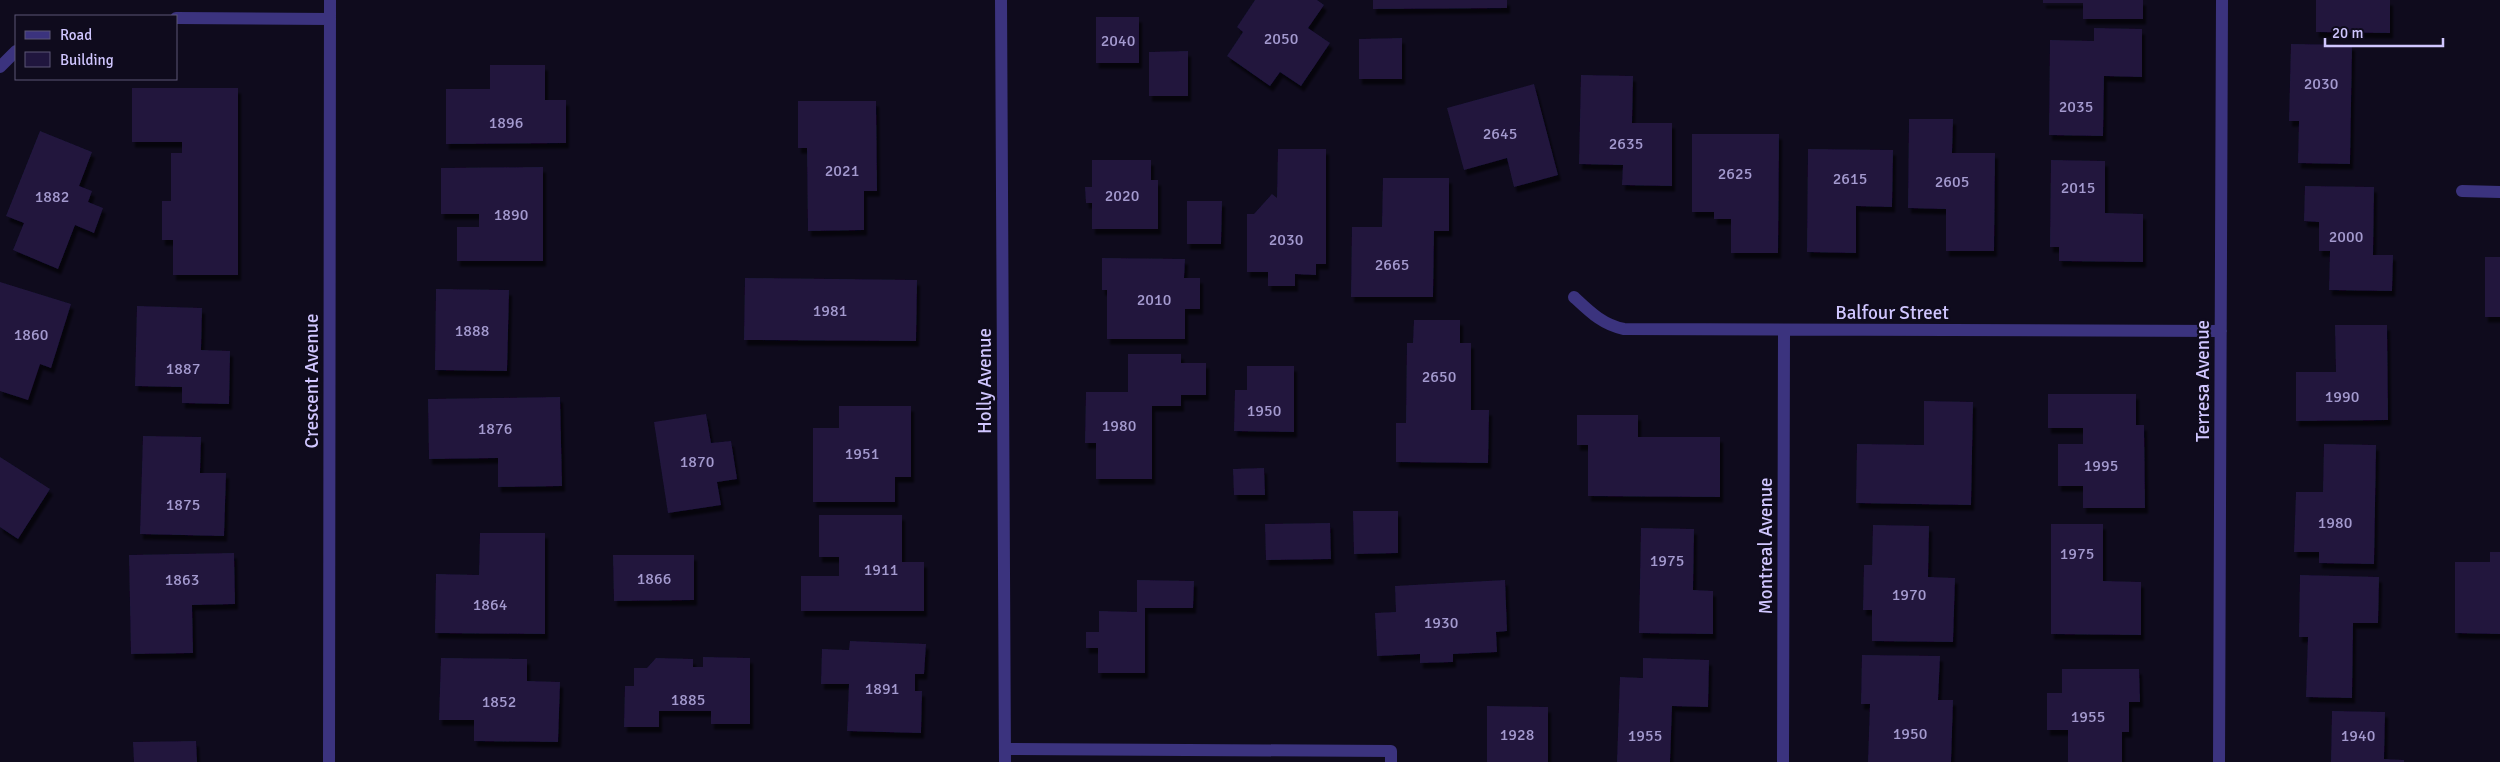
<svg xmlns="http://www.w3.org/2000/svg" width="2500" height="762" font-family="Signika,sans-serif">
<style>
.building{fill:#20163e;filter:url(#shadow)}
.lines{fill:none;stroke-linecap:round;stroke-linejoin:round}
.minor{stroke:#3b337e;stroke-width:12}
.labels{text-anchor:middle;stroke-width:4.5;stroke-linejoin:round;paint-order:stroke}
.number-label{font-size:16px;fill:#a49acf}
.street-label{font-size:19px;fill:#d0c6ff;stroke:#0f0b1d}
</style>
<defs>
<filter id="shadow"><feDropShadow dx="3" dy="5.5" stdDeviation="1" flood-color="#0009"/></filter>
</defs>
<rect width="100%" height="100%" fill="#0f0b1d"/>
<!-- building -->
<path class="building" d="M1255,0H1317L1324,5L1308,28L1330,43L1301,86L1280,72L1270,86L1227,56L1243,32L1237,27Z
M1373,0H1507V8L1373,9Z
M2043,0H2143V19H2083V3H2043Z
M2316,0H2390V33L2316,32Z
M1096,17H1139V63H1096Z
M2094,28L2142,29V77L2104,76L2103,136L2049,135L2050,40L2094,41Z
M1402,38V79H1359V39Z
M2291,44L2352,45L2350,164L2298,163L2299,121H2289Z
M1188,51V96H1149V52Z
M490,65H545V100H566V143L446,144V89H490Z
M1581,75L1633,76L1632,123H1672V186L1622,185L1623,165L1579,164Z
M1534,84L1558,175L1514,187L1507,158L1464,170L1447,108Z
M132,88H238V275H173V240H162V201H171V153H182V142H132Z
M798,101H876L877,191H864V230L808,231L807,148H798Z
M1909,119H1953L1952,153H1995L1994,251H1946V209L1908,208Z
M40,131L92,152L79,186L92,191L88,202L103,208L94,233L75,225L58,269L13,250L24,223L6,216Z
M1692,134H1779L1778,253H1731V219H1714V212H1692Z
M1278,149H1326V264H1316V275L1295,274V286H1268V272H1247V214H1254L1272,194L1277,198Z
M1808,149L1893,150L1892,207L1856,206V253L1807,252Z
M1092,160H1151V180H1158V229H1092V203H1086L1085,187H1092Z
M2051,160L2105,161V213L2143,214V262L2059,261V247H2050Z
M543,167V261H457V227H479V214H441V168Z
M1383,178H1449V231H1434L1433,297H1351L1352,227H1382Z
M2305,186L2374,187L2373,255H2393L2392,291L2329,290L2330,251H2319V222L2304,221Z
M1187,201H1222L1221,244H1187Z
M2485,257H2500V317H2485Z
M1102,258L1185,259L1184,278H1200V309H1185V339H1107V290H1102Z
M745,278L917,280L916,341L744,340Z
M0,282L71,304L51,368L40,364L28,400L0,391Z
M436,289L509,290L507,371L435,370Z
M137,306L202,308L201,350L230,351L229,404L182,403V387L135,386Z
M1414,320H1460V343H1471V410H1489L1488,463L1396,462V423H1406L1407,343H1413Z
M2335,325H2387L2388,420L2296,421V372H2336Z
M1128,354H1181V363H1206V395H1181V406H1152V479H1096V443H1085L1086,392H1128Z
M1247,366H1294V432L1234,431L1235,390H1247Z
M2048,394H2136V425H2144L2145,508H2083V486H2058V444H2083V428H2048Z
M560,397L562,486L498,487V458L429,459L428,399Z
M1924,401L1973,402L1971,505L1856,503L1857,444L1924,445Z
M839,406H911V477H895V502H813V428H839Z
M706,414L711,443L731,441L737,479L717,482L721,505L668,513L654,422Z
M1577,415H1638V437H1720V497L1588,496V445H1577Z
M143,436L201,437L200,473H226L224,536L140,534Z
M2324,444L2376,445L2374,564L2319,563V552H2294L2296,492H2323Z
M0,457L50,489L18,539L0,527Z
M1264,468L1265,495H1234L1233,469Z
M1353,511H1398V553L1354,554Z
M819,515H902V562H924V611H801V576H839V557H819Z
M1330,523L1331,559L1266,560L1265,524Z
M2051,524H2103V581L2141,582V635L2051,634Z
M1873,525L1929,526L1928,577L1955,578L1953,642L1872,641V610H1863L1864,565H1872Z
M1641,528L1694,529L1693,590L1713,591V634L1639,633Z
M480,533H545V634L435,633L436,574L479,575Z
M2490,552H2500V634L2455,633V562H2490Z
M234,553L235,604L192,605L193,653L131,654L129,555Z
M613,555H694V600L614,601Z
M2300,575L2379,577L2378,623H2353L2352,698L2306,697L2308,637H2299Z
M1137,580L1194,581L1193,608H1145V673H1098V648H1086V632H1099V611L1137,612Z
M1505,580L1507,631L1496,632L1497,652L1453,654V662L1420,663V654L1377,656L1375,613L1396,612L1395,586Z
M850,641L926,644L924,674H915V691H922L921,733L847,731L849,684H821L822,649L849,650Z
M1862,655L1940,656L1938,700H1953L1951,762H1868L1870,704H1861Z
M703,657L750,658V724H711V711H659V727H624L625,686H634V668H647L656,658L693,659V667H703Z
M441,658L527,659V681L560,682L558,742L474,741V720H439Z
M1643,658L1709,660L1708,707L1672,706L1670,762H1617L1620,677L1643,678Z
M2062,669H2139L2140,702H2129V732H2122V762H2068V730H2047V693H2062Z
M1487,706L1548,707V762H1487Z
M2332,711L2385,712L2384,759L2404,760V762H2331Z
M196,741L197,762H134L133,742Z"/>
<g class="lines">
<!-- minor -->
<path class="minor" d="M1001,0L1005,762
M176,18L330,19
M0,67L16,51
M2462,191L2500,192
M1574,297C1590,312 1603,325 1624,329L2221,331
M1005,749L1391,751V762
M329,762L330,0
M1783,762L1784,330
M2219,762L2222,0"/>
</g>
<g class="labels">
<!-- number labels -->
<g class="number-label">
<text x="1281" y="44">2050</text>
<text x="1118" y="46">2040</text>
<text x="2321" y="89">2030</text>
<text x="2076" y="112">2035</text>
<text x="506" y="128">1896</text>
<text x="1500" y="139">2645</text>
<text x="1626" y="149">2635</text>
<text x="842" y="176">2021</text>
<text x="1735" y="179">2625</text>
<text x="1850" y="184">2615</text>
<text x="1952" y="187">2605</text>
<text x="2078" y="193">2015</text>
<text x="1122" y="201">2020</text>
<text x="52" y="202">1882</text>
<text x="511" y="220">1890</text>
<text x="2346" y="242">2000</text>
<text x="1286" y="245">2030</text>
<text x="1392" y="270">2665</text>
<text x="1154" y="305">2010</text>
<text x="830" y="316">1981</text>
<text x="472" y="336">1888</text>
<text x="31" y="340">1860</text>
<text x="183" y="374">1887</text>
<text x="1439" y="382">2650</text>
<text x="2342" y="402">1990</text>
<text x="1264" y="416">1950</text>
<text x="1119" y="431">1980</text>
<text x="495" y="434">1876</text>
<text x="862" y="459">1951</text>
<text x="697" y="467">1870</text>
<text x="2101" y="471">1995</text>
<text x="183" y="510">1875</text>
<text x="2335" y="528">1980</text>
<text x="2077" y="559">1975</text>
<text x="1667" y="566">1975</text>
<text x="881" y="575">1911</text>
<text x="654" y="584">1866</text>
<text x="182" y="585">1863</text>
<text x="1909" y="600">1970</text>
<text x="490" y="610">1864</text>
<text x="1441" y="628">1930</text>
<text x="882" y="694">1891</text>
<text x="688" y="705">1885</text>
<text x="499" y="707">1852</text>
<text x="2088" y="722">1955</text>
<text x="1910" y="739">1950</text>
<text x="1517" y="740">1928</text>
<text x="1645" y="741">1955</text>
<text x="2358" y="741">1940</text>
</g>
<!-- street labels -->
<g class="street-label">
<text x="1892" y="319">Balfour Street</text>
<text transform="translate(311 381) rotate(-90)" y="7">Crescent Avenue</text>
<text transform="translate(984 381) rotate(-90)" y="7">Holly Avenue</text>
<text transform="translate(2202 381) rotate(-90)" y="7">Terresa Avenue</text>
<text transform="translate(1765 546) rotate(-90)" y="7">Montreal Avenue</text>
</g>
</g>
<!-- legend -->
<rect x="15" y="15" width="162" height="65" fill="#0f0b1d" stroke="#5c5677"/>
<rect x="25" y="31" width="25" height="8" fill="#3b337e" stroke="#5c5677"/>
<text x="60" y="40" font-size="15" fill="#d0c6ff">Road</text>
<rect x="25" y="52" width="25" height="15" fill="#20163e" stroke="#5c5677"/>
<text x="60" y="65" font-size="15" fill="#d0c6ff">Building</text>
<!-- scale -->
<path d="M2325 38v8h118v-8" fill="none" stroke="#d0c6ff" stroke-width="2.5"/>
<text x="2332" y="38" font-size="15" fill="#d0c6ff" stroke="#0f0b1d" stroke-width="4" paint-order="stroke">20 m</text>
</svg>
